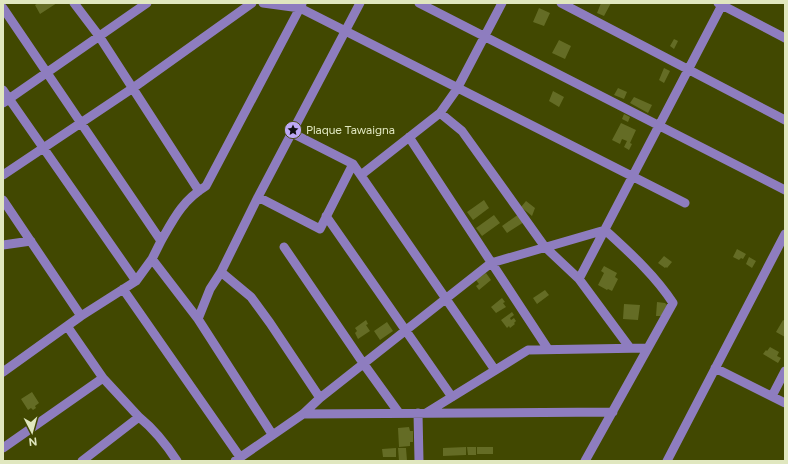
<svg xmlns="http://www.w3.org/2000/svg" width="788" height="464" font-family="Figtree,sans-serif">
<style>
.building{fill:#646c25}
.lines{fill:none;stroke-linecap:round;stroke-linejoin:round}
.minor{stroke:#8e7dbf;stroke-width:9}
.labels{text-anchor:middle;stroke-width:3;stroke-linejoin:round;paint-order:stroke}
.poi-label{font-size:12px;fill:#e0e7bf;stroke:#414801;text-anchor:start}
</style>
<rect width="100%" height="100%" fill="#414801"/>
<!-- building -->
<path class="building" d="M38,3H57L40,14L35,5Z
M601,3H611L604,16L597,13Z
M539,8L550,13L544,26L533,22Z
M674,39L678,41L674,49L670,46Z
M559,40L571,46L565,59L552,53Z
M664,68L670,71L664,83L659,80Z
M618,88L627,92L624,99L614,95Z
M553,91L564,97L559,107L549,101Z
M634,97L652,105L648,113L630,103Z
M624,114L630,117L628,122L622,119Z
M621,123L636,130L630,143L632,144L629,150L624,147L627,141L622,139L620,144L612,140Z
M484,200L489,208L473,220L467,212Z
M526,201L535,208L532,216L521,207Z
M519,214L524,222L507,233L502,226Z
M494,215L500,223L482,236L476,228Z
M737,249L746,254L743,259L741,258L739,260L733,257Z
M664,256L672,262L667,268L666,267L665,268L658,263Z
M749,257L756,261L752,268L746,264Z
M604,266L617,273L615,277L618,279L612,291L608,289L607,290L598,285L604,273L601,271Z
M486,273L491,280L479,290L476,286L479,284L476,280Z
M545,290L549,295L537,304L533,298Z
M502,298L505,302L503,303L506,307L496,313L491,307Z
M657,302L665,303L667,305L661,316H656Z
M624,304L640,305L638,320L623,319Z
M512,312L514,315L510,318L511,320L514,318L516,321L514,323L515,324L510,328L509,326L507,328L501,320Z
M366,320L368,324L366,325L370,331L358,339L355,333L357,331L355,328Z
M783,320L785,321V337L776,332Z
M387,322L393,331L380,340L374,331Z
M770,347L779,352L777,356L781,358L778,363L763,354L766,350L767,351Z
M32,392L39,403L35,406L36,408L33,410L31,408L28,410L21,399Z
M409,427L410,431H413V442H410V446L399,447L398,428Z
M466,447V455L443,456V448Z
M467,447H476V455H468Z
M477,447H493V454H477Z
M396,448V457H383L382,449Z
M398,448H406L407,461H399Z"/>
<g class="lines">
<!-- minor -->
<path class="minor" d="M74,3L99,36L199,191
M263,3L300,8L685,203
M419,3L785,190
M561,3L785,120
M718,3L785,38
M3,8L161,241L152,259
M3,90L136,281
M3,103L147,3
M440,113L462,131L545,247L579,279L630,348
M292,133L353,164L495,370
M409,137L548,349
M3,175L133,88L252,3
M361,175L440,113L457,89L502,3
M258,197L320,229L353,164
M3,200L81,316
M326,216L452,397
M161,241C174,218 182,201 206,186L302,4
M3,245L31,241
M284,247L363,363L399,413
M221,272L251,297L270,323L320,398
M579,279L723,3
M123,289L240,457
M198,319L210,289L221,272L258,197L360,3
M67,326L103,378L139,417
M715,368L785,403
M3,372L81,316L136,281L152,259L198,319L272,434
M772,396L785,371
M418,413L419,461
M426,413L528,350L647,348
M303,414L613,412
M3,448L103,378
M82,461L139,417C155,430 166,444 177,461
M235,461L303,414L320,398L491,263L605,230C629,252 655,275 673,303L585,461
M667,461L785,234"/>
</g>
<!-- icons -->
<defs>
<symbol id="sight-disc" viewBox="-11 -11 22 22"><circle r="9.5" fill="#bda9f5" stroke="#414801"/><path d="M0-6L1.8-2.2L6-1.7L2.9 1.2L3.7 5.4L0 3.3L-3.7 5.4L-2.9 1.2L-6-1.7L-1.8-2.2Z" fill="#111"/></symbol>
</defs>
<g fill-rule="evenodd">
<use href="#sight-disc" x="283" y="120" width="20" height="20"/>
</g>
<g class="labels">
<!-- poi labels -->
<g class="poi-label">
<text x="306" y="134">Plaque Tawaigna</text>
</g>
</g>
<!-- border -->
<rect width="788" height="464" fill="none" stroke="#e0e7bf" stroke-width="8"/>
<!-- north arrow -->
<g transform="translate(32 432) rotate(174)" stroke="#414801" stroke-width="3" paint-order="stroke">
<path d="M0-3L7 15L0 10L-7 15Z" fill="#e0e7bf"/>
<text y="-6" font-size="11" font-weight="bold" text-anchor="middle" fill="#e0e7bf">N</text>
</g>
</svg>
